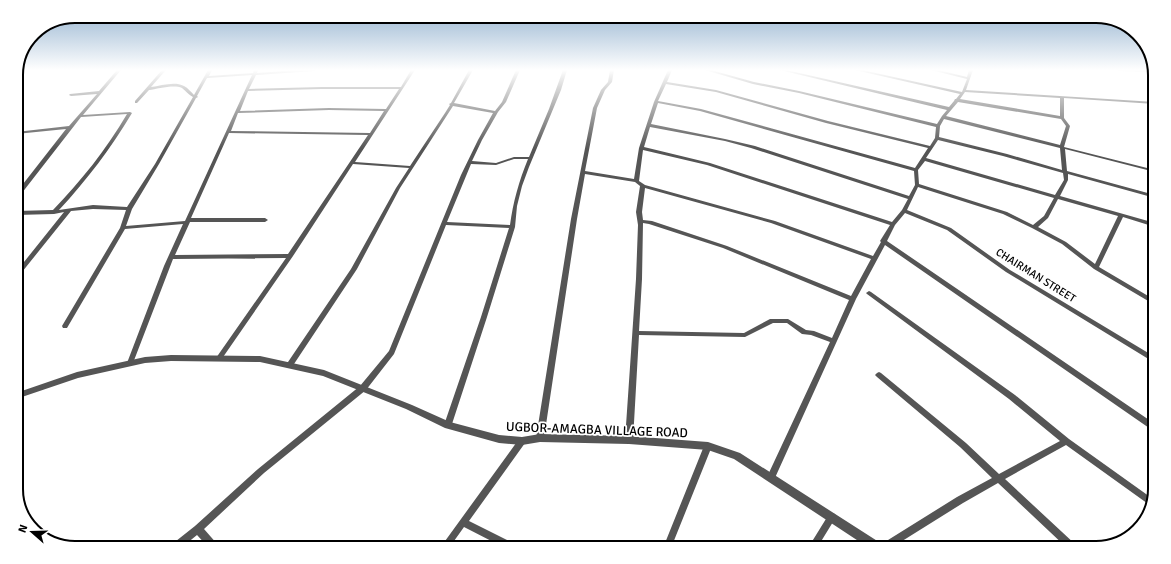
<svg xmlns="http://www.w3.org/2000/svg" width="1171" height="564" font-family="Signika,sans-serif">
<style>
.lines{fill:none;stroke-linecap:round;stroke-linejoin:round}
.minor{fill:#555;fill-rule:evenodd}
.tertiary{fill:#555;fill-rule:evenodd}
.labels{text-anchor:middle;stroke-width:3.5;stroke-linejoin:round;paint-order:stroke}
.street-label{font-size:11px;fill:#000;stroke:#fff}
.near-street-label{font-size:13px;fill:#000;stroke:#fff}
.rim{fill:none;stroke:#000;stroke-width:2}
</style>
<rect width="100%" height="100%" fill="#fff"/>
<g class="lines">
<!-- minor -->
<path class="minor" d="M117,70H121L83,115L130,112L132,113C111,148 87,180 59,210L93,205L127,207L155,164L193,97C189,95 186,91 182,88C174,84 157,89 149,90L137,103H135V101L162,70H166L151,87C161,86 174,81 184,86C188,88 191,92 194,95L208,70H212L209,76L253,73L254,70H258L257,73L298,70H316L314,71L256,75L249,89L321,87H401L411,70H415L355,162L410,166L445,113L450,105L449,104L451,103L469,70H473L454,103L495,111L502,102L516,70H520L506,102L498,112L482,140L472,161L496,163L514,157H529L549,109L563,70H567L561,90L529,167L522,186L517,206L515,227L487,317L451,427L448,428L445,427L444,425L481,317L509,228L446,225L394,354L366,390L264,473L204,529L218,545L219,548H209L197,535L181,548H170L171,545L195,526L258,469L360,386L389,351L461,175L478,140L493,113L453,106L400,188L357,269L292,367C289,368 286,367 283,366L282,364L283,362H288L351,269L396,188L409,168L353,164L293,256L221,360H217L216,358L286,258L173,259L133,363L132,365H128L127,363L164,266L183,224L125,229L67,328H63L62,326L120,228L126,210L93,209L71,211L18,277L16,278V272L64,212L54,214L16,215V211L53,210C81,181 106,150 127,114L81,117L18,198H16V193L66,129L16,134V132L69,126L97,94L71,96L69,95L70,94L99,91ZM252,75L185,221L126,226L132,209L159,164L196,98L198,97L197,96L207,78ZM321,89H399L386,109L329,108L240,111L248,91ZM329,110L384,111L370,133L231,131L238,113ZM229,133L368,135L288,254L175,255L190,222H265L268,220L265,218H191ZM514,159H528C519,181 513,202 510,225L447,222L471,164L496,165Z
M610,70H614L612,82L605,90L597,108L585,171L634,179L639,148L654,102L668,70H672L667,82L716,90L828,121L930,146L935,138L936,127L799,93L753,84L705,70H711L754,82L799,91L937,124L942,116L947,110L780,70H786L949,107L954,101L955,99H956L960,94L855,70H862L962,92L967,79L931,70H938L967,77L969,70H973L966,90L1155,102V104L1064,98V118L1070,126L1064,147L1155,170V172L1065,149L1067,171L1155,195V198L1068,174V180L1060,196L1155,223V227L1123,217L1099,267L1155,300V305L1094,269L1062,244L1032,228L1003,214L918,187L907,210L951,228L1010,270L1155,357V363L1006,272L947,230L905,213L895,225L887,241L1155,424V431L1152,430L885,245L856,299L774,480L771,481L768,480L767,477L830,342L811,335L802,334L787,323H773L745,337L639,335L633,440L632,442L629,443L626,442L625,440L636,279L638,225L636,212L640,186L635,182L585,174L577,219L544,438L543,440L540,441L537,440L536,438L571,219L593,108L601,90L608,82ZM666,84L716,92L826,123L928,148L915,168L701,109L658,101ZM965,92L1060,98V116L960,99ZM958,102L1061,119L1066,126L1060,145L946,116ZM658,103L700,111L914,171L915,185L909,196L755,146L725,139L651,124ZM944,119L1060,148L1062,170L1007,154L939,137L940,126ZM650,127L725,141L751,148L908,199L902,210L892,222L710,163L644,147ZM938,140L1003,156L1063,173L1064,180L1055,195L926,158ZM643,150L707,165L890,225L880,241L881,242L873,256L775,221L645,185L639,181ZM925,161L1054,198L1044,216L1033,225L1007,212L919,184L918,170ZM645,188L771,223L871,259L851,296L727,246L652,221L643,220L642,212ZM1058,199L1118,216L1095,264L1066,242L1038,227L1048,218ZM643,223L649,224L723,248L849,300L832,338L814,331L806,330L788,319H770L744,333L639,331L642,279Z
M1117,70H1154L1155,72L1119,71Z
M869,291L871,292L1015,395L1069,439L1153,499L1151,506L1066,445L1005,479L1076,545L1077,548H1067L998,483L963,503L891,548H879L880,545L957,497L992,478L960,447L877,377L875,375L877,373L879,372L881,373L966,443L999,474L1060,441L1009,399L867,294L866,293Z
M522,438L525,439L526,441L525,443L469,521L517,545L518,548H505L464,527L449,548H440L519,439Z
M708,443L711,444L712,446L671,548H663L704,446L705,444Z
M832,513L835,514L836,517L817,548H808L829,514Z"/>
<!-- tertiary -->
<path class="tertiary" d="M171,355L260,356L324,370L412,405L450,422L499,435L522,437L540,434L629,436L708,442L740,453L882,544L883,548H869L734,459L708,450L629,444L540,442L522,445L499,443L445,428L406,409L323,376L260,362L171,361L145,363L78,378L16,399V393L77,372L145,357Z"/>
</g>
<!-- sky -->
<linearGradient id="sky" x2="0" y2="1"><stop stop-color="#8cadcc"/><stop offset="0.47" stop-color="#fff"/><stop offset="1" stop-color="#fff" stop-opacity="0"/></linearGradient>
<rect width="1171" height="149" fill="url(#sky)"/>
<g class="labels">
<!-- street labels -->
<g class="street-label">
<text transform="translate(1036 275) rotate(32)" y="4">CHAIRMAN STREET</text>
</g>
<!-- near-street labels -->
<g class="near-street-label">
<text transform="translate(597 429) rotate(2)" y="5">UGBOR-AMAGBA VILLAGE ROAD</text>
</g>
</g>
<!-- crop -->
<path d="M0 0H1171V564H0ZM75 23H1096A52 52 0 0 1 1148 75V489A52 52 0 0 1 1096 541H75A52 52 0 0 1 23 489V75A52 52 0 0 1 75 23Z" fill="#fff" fill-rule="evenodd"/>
<path class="rim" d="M75 23H1096A52 52 0 0 1 1148 75V489A52 52 0 0 1 1096 541H75A52 52 0 0 1 23 489V75A52 52 0 0 1 75 23Z"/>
<!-- north arrow -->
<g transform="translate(32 532) rotate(290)" stroke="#ffffff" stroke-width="3" paint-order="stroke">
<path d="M0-3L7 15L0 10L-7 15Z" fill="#000000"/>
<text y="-6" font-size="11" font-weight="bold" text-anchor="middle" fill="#000000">N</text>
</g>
</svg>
